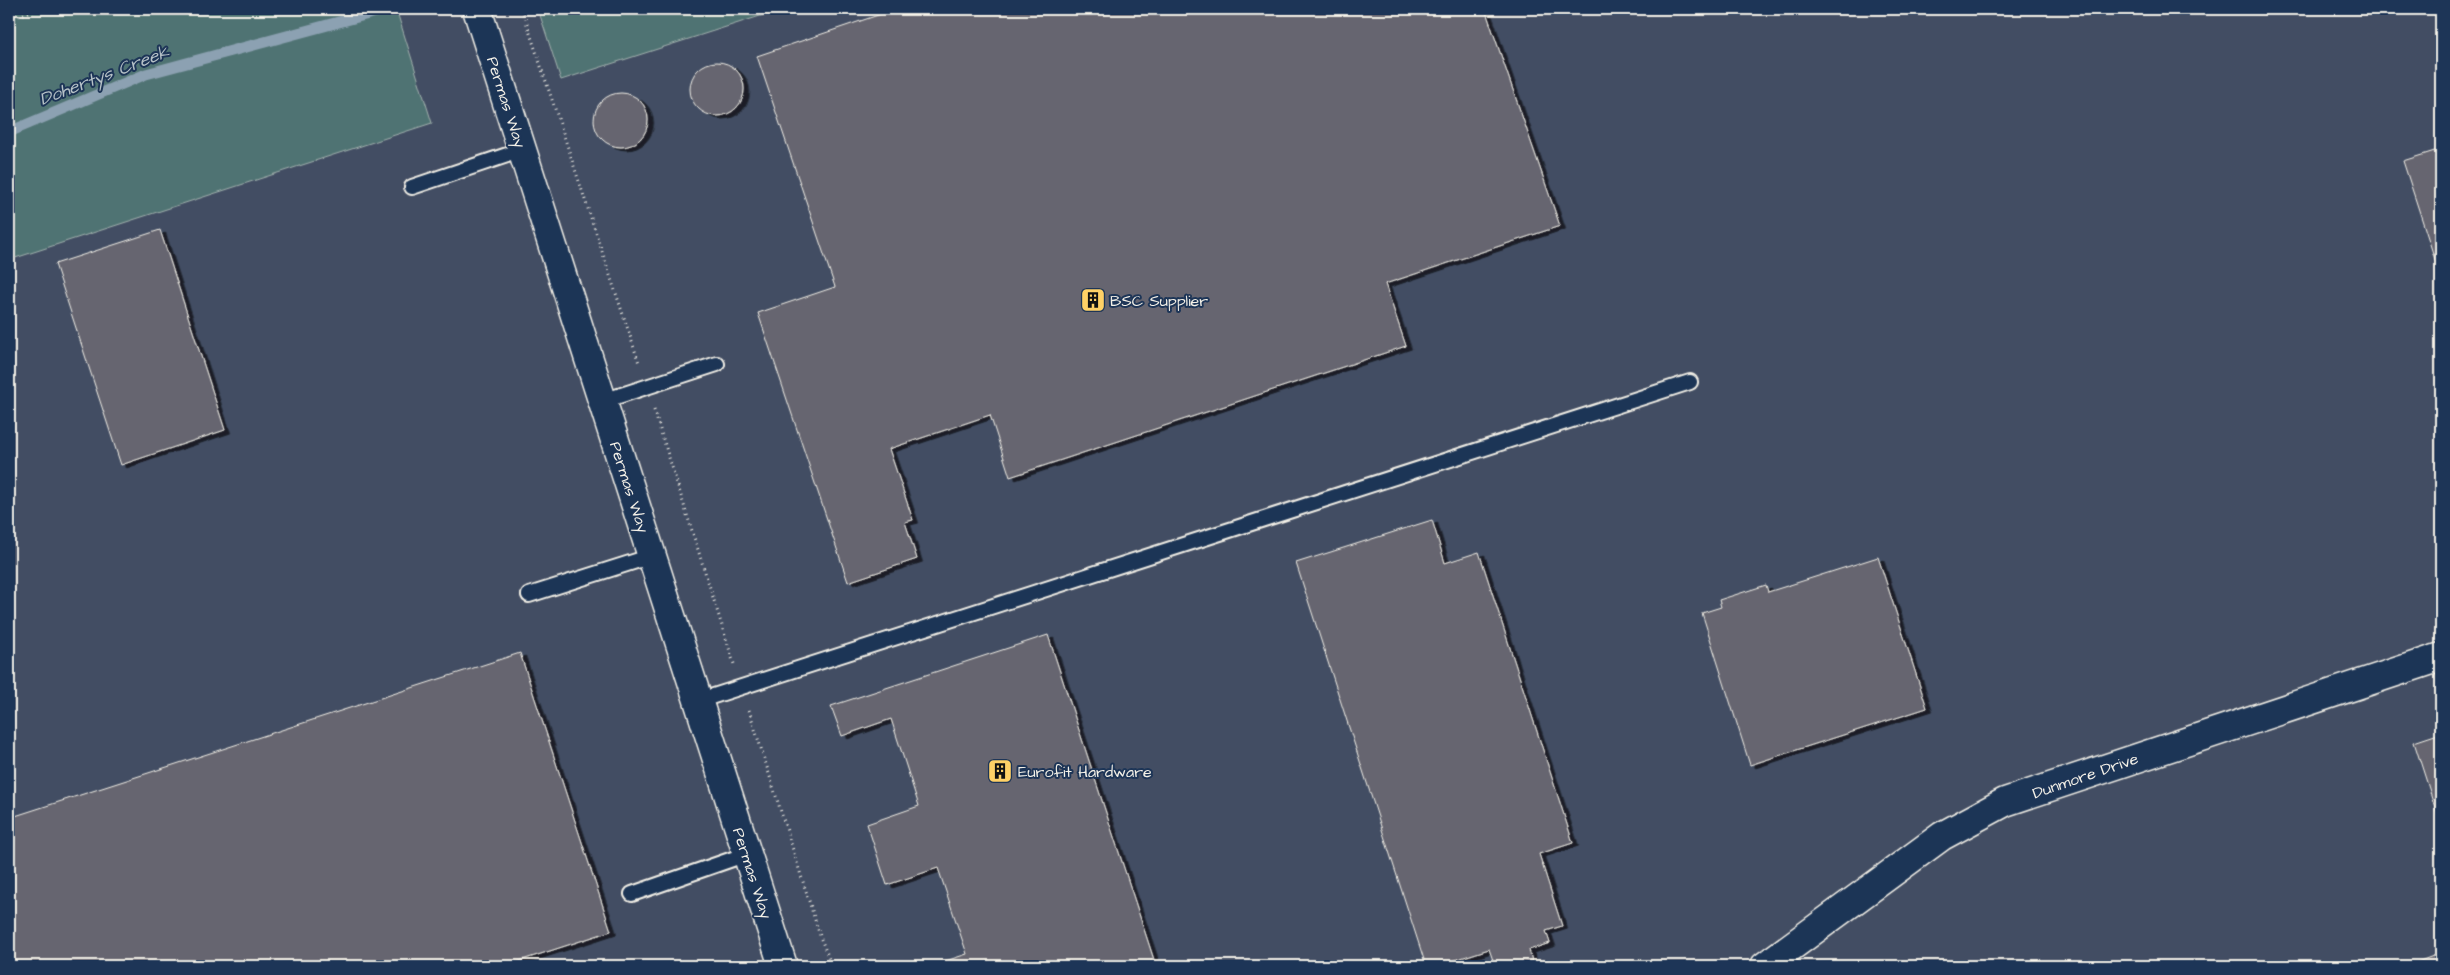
<svg xmlns="http://www.w3.org/2000/svg" width="2450" height="975" font-family="'Architects Daughter',sans-serif">
<style>
.built{fill:#424d63}
.green{fill:#507373;stroke:#a2b2ae}
.lines{fill:none;stroke-linecap:round;stroke-linejoin:round}
.stream{stroke:#8ca1b2;stroke-width:11}
.building{fill:#666570;stroke:#f4f1e8;filter:url(#shadow)}
.service-casing{stroke:#f4f1e8;stroke-width:18}
.minor-casing{stroke:#f4f1e8;stroke-width:31}
.path{stroke:#f4f1e8;stroke-width:3;stroke-dasharray:1 4;stroke-linecap:butt}
.service{stroke:#1d3557;stroke-width:14}
.minor{stroke:#1d3557;stroke-width:28}
.labels{text-anchor:middle;stroke-width:4;stroke-linejoin:round;paint-order:stroke}
.street-label{font-size:16px;fill:#f4f1e8;stroke:#1d3557}
.poi-label{font-size:16px;fill:#f4f1e8;stroke:#1d3557;text-anchor:start}
.water-label{font-size:18px;font-style:italic;fill:#b7c2c8;stroke:#1d3557}
</style>
<defs>
<filter id="shadow"><feDropShadow dx="5.5" dy="3" stdDeviation="0" flood-color="#0009"/></filter>
</defs>
<rect width="100%" height="100%" fill="#33435e"/>
<filter id="ink" filterUnits="userSpaceOnUse"><feTurbulence type="fractalNoise" baseFrequency=".02" numOctaves="2"/><feDisplacementMap in="SourceGraphic" scale="10" xChannelSelector="R" yChannelSelector="G"/><feConvolveMatrix kernelMatrix="1 2 1 2 8 2 1 2 1" color-interpolation-filters="sRGB"/></filter>
<g filter="url(#ink)">
<!-- built -->
<path class="built" d="M9,9H2441V966H9Z"/>
<!-- green -->
<path class="green" d="M9,9H396L432,123L9,260Z
M538,9H782L561,80Z"/>
<g class="lines">
<!-- stream -->
<path class="stream" d="M9,132L146,74L387,9"/>
</g>
<!-- building -->
<path class="building" d="M896,9H1485L1560,226L1385,284L1406,346L1010,477L990,415L889,449L913,520L905,522L917,559L848,582L758,313L835,287L757,56Z
M690 89a27 27 0 1 1 54 0a27 27 0 1 1-54 0Z
M594 120a27 27 0 1 1 54 0a27 27 0 1 1-54 0Z
M2441,149V278L2403,161Z
M160,230L225,430L121,465L55,264Z
M1432,520L1445,563L1479,552L1573,843L1539,854L1562,926L1546,931L1550,943L1529,950L1532,961L1515,966H1495L1489,949L1436,966H1426L1296,563Z
M1878,557L1927,708L1750,765L1702,613L1721,607L1719,600L1766,585L1768,592Z
M1048,635L1156,966H930L967,954L938,868L887,885L867,824L919,806L891,719L842,736L831,706Z
M520,653L611,931L504,966H9V818Z
M2441,733V826L2414,742Z
M2441,953V966H2407Z"/>
<g class="lines">
<defs>
<path id="service" d="M412,187L522,150
M603,401L717,364
M529,595L652,556
M698,701L1690,382
M632,894L747,854"/>
<path id="minor" d="M477,9L783,966
M1765,966L1942,836L2005,802L2441,657"/>
</defs>
<!-- service casing -->
<use href="#service" class="service-casing"/>
<!-- minor casing -->
<use href="#minor" class="minor-casing"/>
<!-- path -->
<path class="path" d="M522,9L639,363
M9,19L39,9
M654,410L734,664
M749,710L821,939L832,966"/>
<!-- service -->
<use href="#service" class="service"/>
<!-- minor -->
<use href="#minor" class="minor"/>
</g>
</g>
<!-- icons -->
<defs>
<symbol id="building-square" viewBox="-11 -11 22 22"><rect x="-9" y="-9" width="18" height="18" rx="4" fill="#ffd166" stroke="#1d3557"/><path d="M-4-6H4V6H1V3H-1V6H-4ZM-2.5-4.3h1.7v1.8h-1.7ZM.8-4.3h1.7v1.8H.8ZM-2.5-1h1.7V.8h-1.7ZM.8-1h1.7V.8H.8Z" fill="#111"/></symbol>
</defs>
<g fill-rule="evenodd">
<use href="#building-square" x="1079" y="286" width="28" height="28"/>
<use href="#building-square" x="986" y="757" width="28" height="28"/>
</g>
<g class="labels">
<!-- street labels -->
<g class="street-label">
<text transform="translate(507 102) rotate(72)" y="6">Permas Way</text>
<text transform="translate(630 487) rotate(72)" y="6">Permas Way</text>
<text transform="translate(2085 775) rotate(-19)" y="6">Dunmore Drive</text>
<text transform="translate(753 873) rotate(72)" y="6">Permas Way</text>
</g>
<!-- poi labels -->
<g class="poi-label">
<text x="1110" y="306">BSC Supplier</text>
<text x="1018" y="777">Eurofit Hardware</text>
</g>
<!-- water labels -->
<g class="water-label">
<text transform="translate(104 75) rotate(-21)" y="6">Dohertys Creek</text>
</g>
</g>
<!-- margin -->
<rect width="2450" height="975" fill="none" stroke="#1d3557" stroke-width="30"/>
<rect x="15" y="15" width="2420" height="945" fill="none" stroke="#f4f1e8" stroke-width="2" filter="url(#ink)"/>
</svg>
